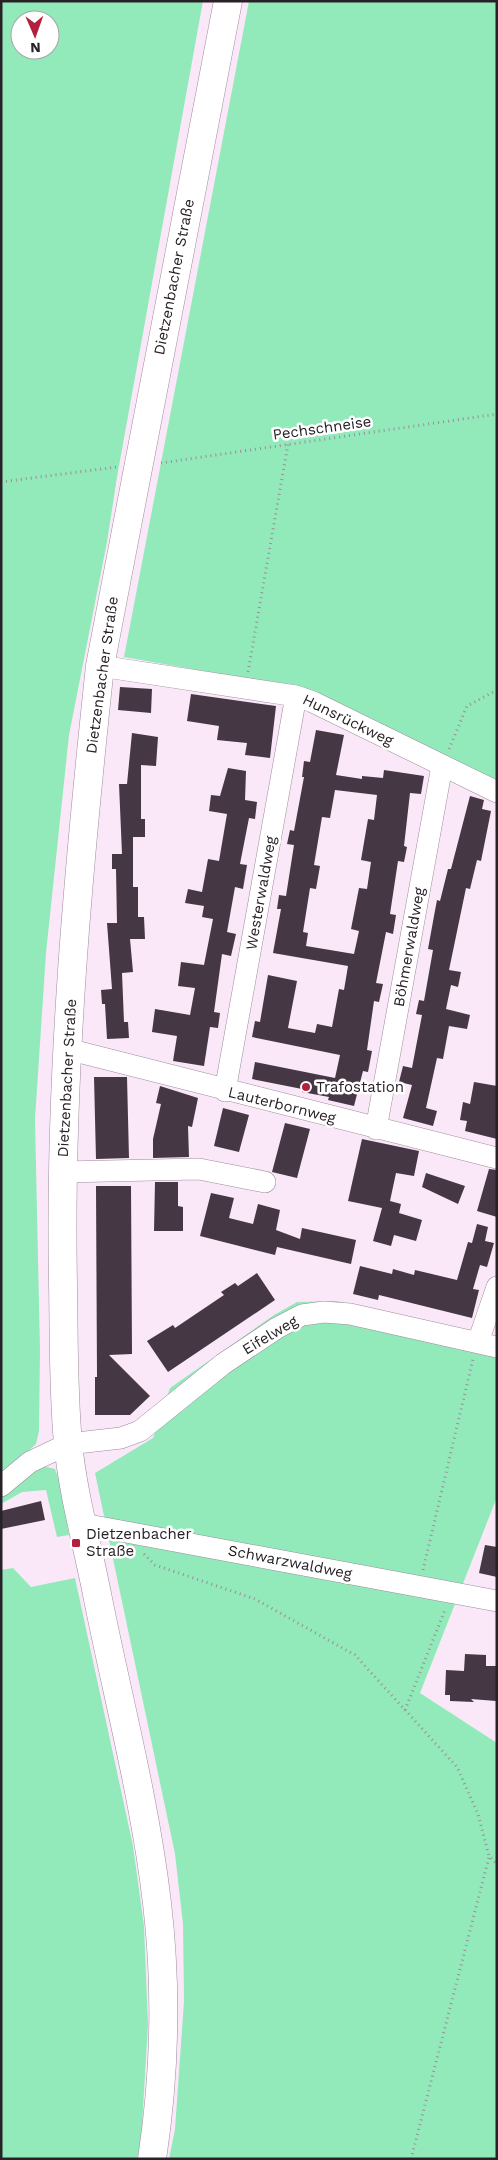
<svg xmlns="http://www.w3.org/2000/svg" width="498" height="2160" font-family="'Work Sans',sans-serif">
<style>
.green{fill:#92eabb;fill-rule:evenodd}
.building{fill:#453744;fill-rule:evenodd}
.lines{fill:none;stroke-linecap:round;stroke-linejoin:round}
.minor-casing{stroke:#9d8c9b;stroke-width:22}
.major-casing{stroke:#9d8c9b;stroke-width:29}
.path{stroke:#9b8e99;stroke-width:3;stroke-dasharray:1 4;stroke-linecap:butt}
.minor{stroke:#fff;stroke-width:21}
.major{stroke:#fff;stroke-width:28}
.poi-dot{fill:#b3203d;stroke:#fff;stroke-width:2}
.labels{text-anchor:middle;stroke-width:5;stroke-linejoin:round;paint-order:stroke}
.street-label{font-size:15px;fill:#282127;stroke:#fff}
.poi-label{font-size:15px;fill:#282127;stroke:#fff;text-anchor:start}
</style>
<rect width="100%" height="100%" fill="#fae8f8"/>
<!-- green -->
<path class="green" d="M1,1H203L117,477L107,542L69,735L46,953L35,1119L40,1350L39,1431L36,1444L1,1476ZM20,20H50V50H20Z
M249,1H497V780L295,687L124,657Z
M337,1301L497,1341V1497L420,1693L497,1743V2159H169L175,2129L184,2001L183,1924L175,1854L95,1473L153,1438L170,1388L274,1315L297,1302Z
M39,1465L55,1469L60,1483L69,1535L57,1537L46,1490L22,1492L1,1504V1497Z
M13,1568L31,1587L75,1578L133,1846L144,1926L148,2024L141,2143L137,2159H1V1570Z"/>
<!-- building -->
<path class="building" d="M120,687L152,689L151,713L118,710Z
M191,694L276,706L270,758L245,755L247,743L217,740L219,726L187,721Z
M316,730L344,735L336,775L362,779V776L383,778L384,770L424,776L421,794L410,793L404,846L407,847L404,862L398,861L390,914L396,915L393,934L386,932L376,983L383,984L379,1002L374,1001L367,1050L372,1051L368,1072L363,1071L354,1106L328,1100L329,1097L302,1092V1089L252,1079L255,1062L335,1078L340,1055L252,1037L255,1021L260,1022L268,975L297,981L288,1028L315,1033L317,1024L332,1027L339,989L344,990L348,966L273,953L281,909H277L279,895L286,896L294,845L287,844L290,830L294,831L304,777H302L304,761L310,762ZM335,790L377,795L374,820L368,819L361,860L371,862L367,889L359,888L351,929L359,931L354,954L306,946L308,933L303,932L310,888L316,889L320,866L314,865L322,817L330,818Z
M132,733L158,737L156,766L141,765V819H145V837H133V887H138V917H144L145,939H130L133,972L122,973L124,1022H128L129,1038L107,1039L105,1004H102L101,990L112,989L107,923H117L116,869H112V854H122L119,784H127Z
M228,768L246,771L245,800L257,802L255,819L249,818L240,864L247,865L243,889L235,887L227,932L236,934L231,956L222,954L214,1012L220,1013L218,1028L210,1027L204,1066L173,1061L177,1036L152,1032L155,1009L190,1015L195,988L178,986L181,962L204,965L213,919L202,917L204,906L185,903L188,889L202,892L208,859L219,861L227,814L209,811L211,795L220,796Z
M470,796L484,800L482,809L491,811L481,861L477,860L470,889L466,888L449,970L461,972L458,987L451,985L446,1009L470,1015L467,1029L449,1026L443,1059L437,1058L426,1108L437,1111L433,1126L403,1118L412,1085L399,1082L403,1066L412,1068L422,1015L416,1014L419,1000L424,1001L433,950L428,949L434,916L437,900L440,901L448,869H451Z
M94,1077H127L129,1158L96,1159Z
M474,1082L497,1086V1139L465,1131L467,1121L460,1120L463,1102L470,1104Z
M160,1086L198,1098L192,1127L188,1126L189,1157L153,1158V1139L161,1104L156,1103Z
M223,1108L249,1115L239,1152L214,1146Z
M285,1123L310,1129L297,1178L272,1172Z
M362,1139L419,1151L414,1176L396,1173L390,1201L401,1204L399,1213L422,1220L416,1241L394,1235L391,1246L373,1241L382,1208L348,1201Z
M489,1169L497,1170V1217L477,1211Z
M426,1173L465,1186L458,1204L422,1187Z
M155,1182H178V1206L183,1207V1231H154Z
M96,1186H131L132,1354L109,1355L150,1396L130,1415H95V1377H97Z
M211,1193L234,1198L229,1218L253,1224L258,1204L280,1210L276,1230L300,1239L302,1228L356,1240L351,1264L277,1247L275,1255L200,1236Z
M477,1224L488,1227L485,1241L494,1243L487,1267L480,1265L473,1289L479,1290L472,1318L379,1295L378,1300L353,1294L360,1266L392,1274L393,1269L414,1275L415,1270L457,1280L468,1242L472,1243Z
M257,1273L275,1300L168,1372L147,1341L173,1325L175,1328L224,1295L221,1292L235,1283L238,1286Z
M41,1501L45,1520L1,1529V1511Z
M485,1545L497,1547V1577L479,1573Z
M465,1654L486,1655V1666H497L496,1701L471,1699L474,1702L450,1701V1695H445L446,1670L464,1671Z"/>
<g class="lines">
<defs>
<path id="minor" d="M100,666L296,696L313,702L497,792
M67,1049L497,1158
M225,1091L296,696
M376,1129L442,766
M63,1172L199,1169L265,1182
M478,1342L497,1287
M1,1486L30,1462L68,1444L121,1438L140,1431L223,1364L277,1328L302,1315L324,1312L350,1314L497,1347
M83,1524L497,1601"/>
<path id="major" d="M152,2159C165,2074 167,1988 157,1903C145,1800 118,1699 98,1599C88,1547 73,1495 68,1443C63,1390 64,1337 63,1284C59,1078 78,871 100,666L228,1"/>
</defs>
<!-- minor casing -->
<use href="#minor" class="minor-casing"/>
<!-- major casing -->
<use href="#major" class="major-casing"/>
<!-- path -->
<path class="path" d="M161,463L497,414
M1,482L117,467
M248,672L288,444
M449,749L467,706L497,690
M144,1554L155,1565L255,1599L355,1655L457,1767L478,1814L489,1856L497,1864
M423,1570L473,1359
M405,1710L445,1610
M411,2159L489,1857"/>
<!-- minor -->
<use href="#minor" class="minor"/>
<!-- major -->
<use href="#major" class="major"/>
</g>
<!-- markers -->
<g class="poi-dot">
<circle cx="306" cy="1087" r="5"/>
<rect x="71" y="1538" width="10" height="10" rx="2.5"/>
</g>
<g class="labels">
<!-- street labels -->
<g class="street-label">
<text transform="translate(174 277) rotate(-79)" y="5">Dietzenbacher Straße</text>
<text transform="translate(322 428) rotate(-8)" y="5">Pechschneise</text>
<text transform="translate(102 675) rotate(-82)" y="5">Dietzenbacher Straße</text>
<text transform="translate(348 720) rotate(26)" y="5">Hunsrückweg</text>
<text transform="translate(261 893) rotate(-80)" y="5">Westerwaldweg</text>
<text transform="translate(409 947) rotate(-80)" y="5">Böhmerwaldweg</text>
<text transform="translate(67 1078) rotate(-87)" y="5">Dietzenbacher Straße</text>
<text transform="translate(282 1105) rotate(14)" y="5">Lauterbornweg</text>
<text transform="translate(270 1335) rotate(-31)" y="5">Eifelweg</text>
<text transform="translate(290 1562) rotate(11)" y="5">Schwarzwaldweg</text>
</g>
<!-- poi labels -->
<g class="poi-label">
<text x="316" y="1092">Trafostation</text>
<text x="86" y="1539">Dietzenbacher<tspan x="86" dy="17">Straße</tspan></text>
</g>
</g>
<!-- border -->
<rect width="498" height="2160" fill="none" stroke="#282127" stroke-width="5"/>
<!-- north arrow -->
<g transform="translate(35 35) rotate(178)"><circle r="24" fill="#ffffff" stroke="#a9a6a9"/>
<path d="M0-4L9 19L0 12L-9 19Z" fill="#b3203d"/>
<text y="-8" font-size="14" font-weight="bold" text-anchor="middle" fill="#282127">N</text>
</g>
</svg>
